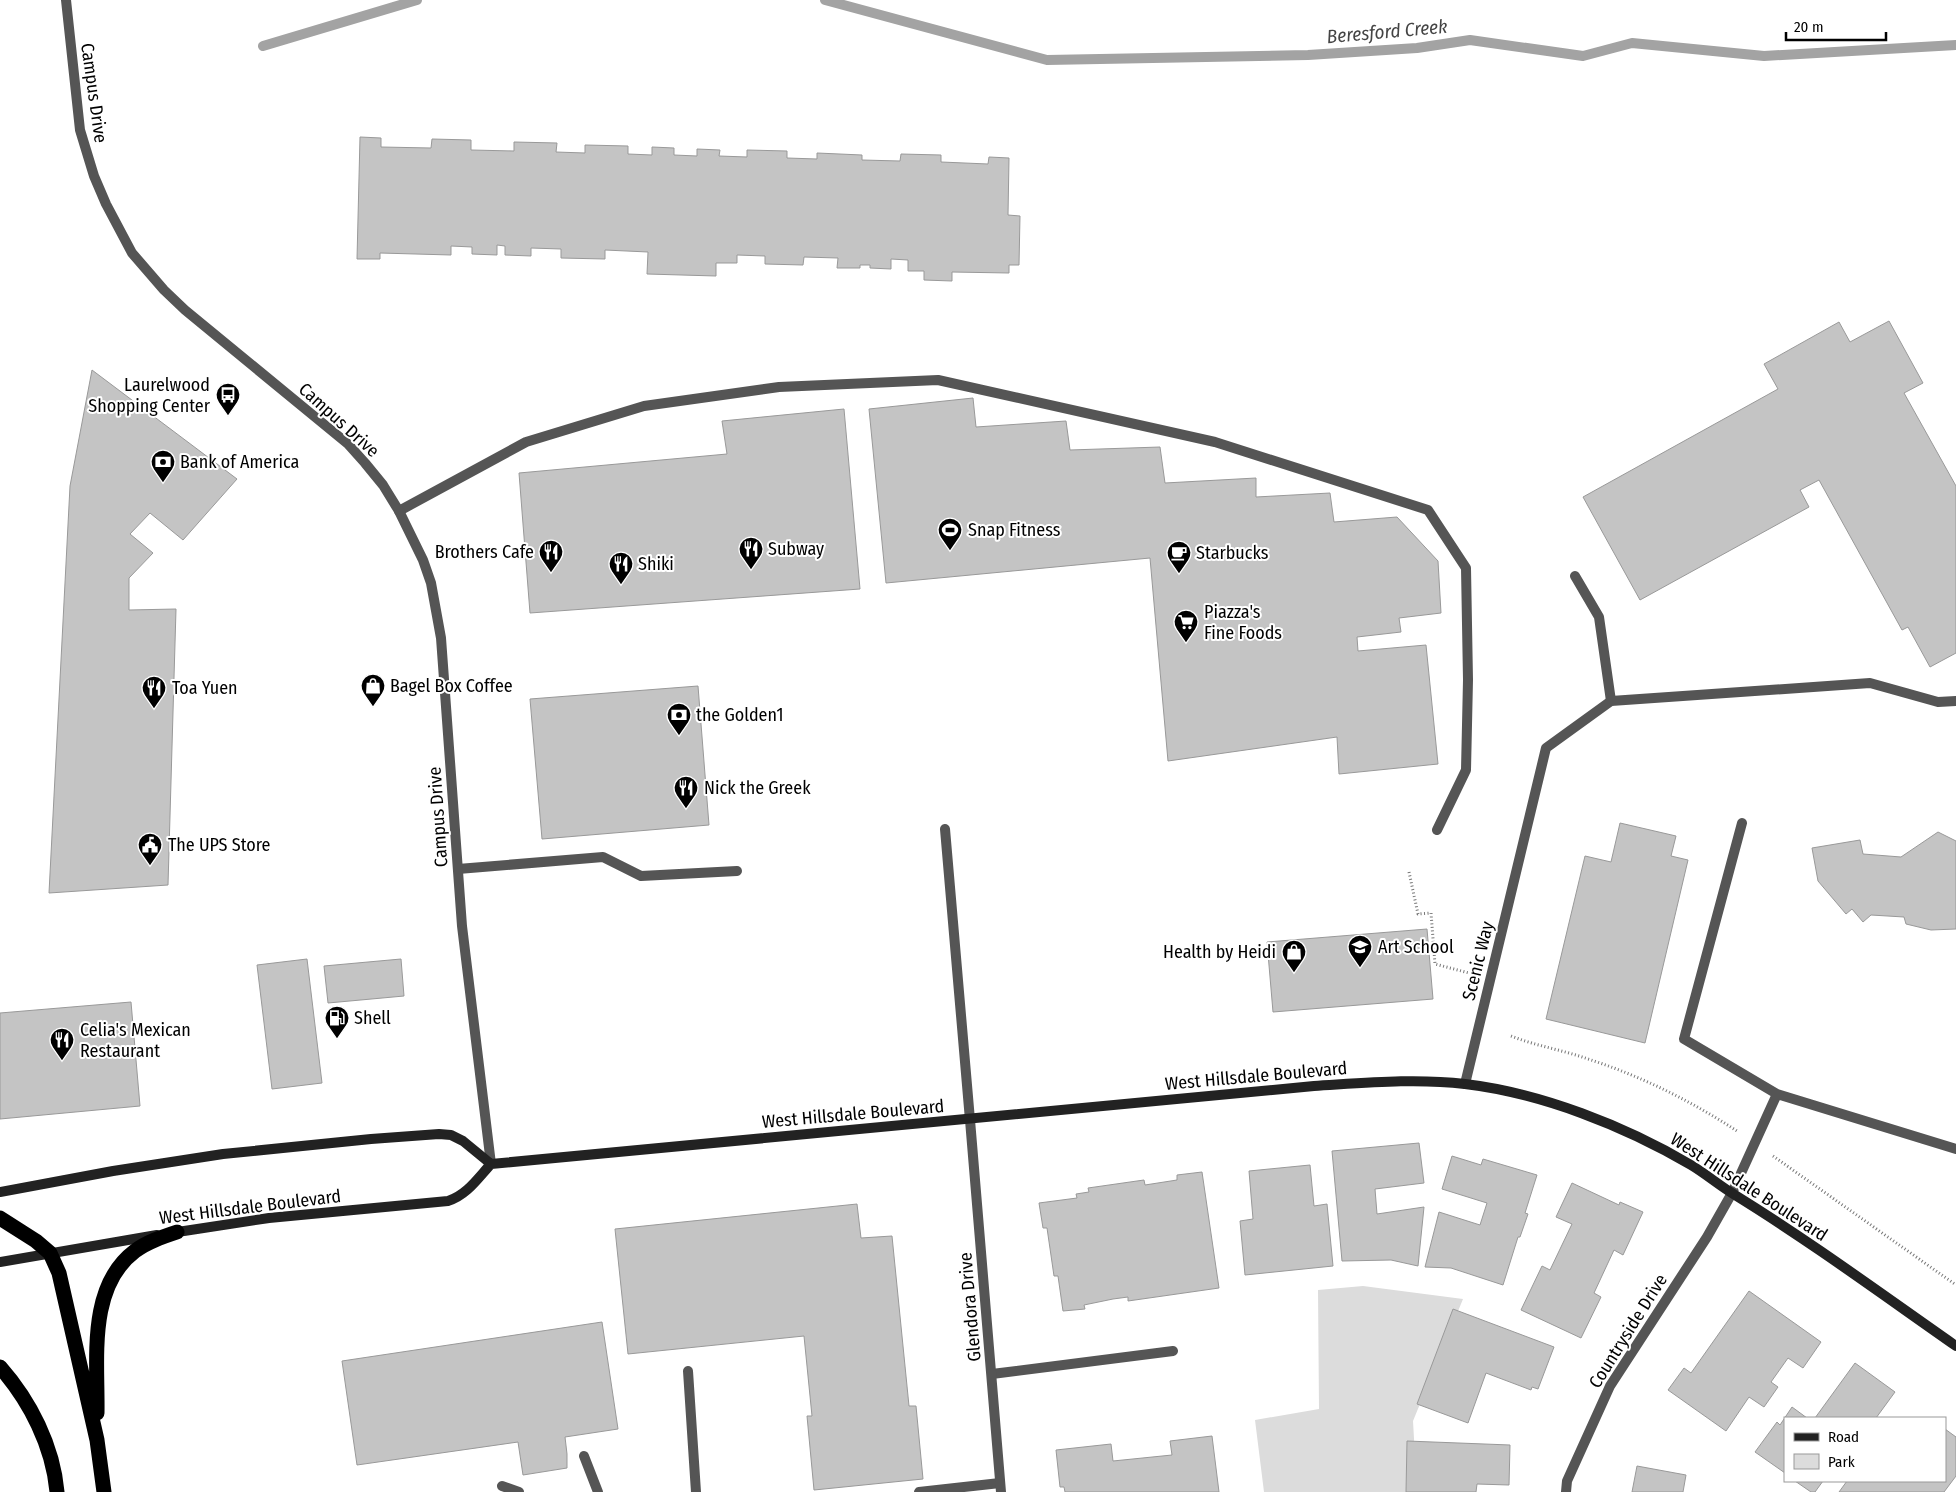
<svg xmlns="http://www.w3.org/2000/svg" width="1956" height="1492" font-family="'Fira Sans Condensed',sans-serif">
<style>
.green{fill:#dcdcdc}
.lines{fill:none;stroke-linecap:round;stroke-linejoin:round}
.stream{stroke:#a3a3a3;stroke-width:10}
.building{fill:#c4c4c4;stroke:#999}
.path{stroke:#777;stroke-width:3;stroke-dasharray:1 2.5;stroke-linecap:butt}
.service{stroke:#555;stroke-width:10}
.minor{stroke:#555;stroke-width:10}
.tertiary{stroke:#555;stroke-width:10}
.secondary{stroke:#222;stroke-width:10}
.motorway{stroke:#000;stroke-width:15}
.labels{text-anchor:middle;stroke-width:4;stroke-linejoin:round;paint-order:stroke}
.street-label{font-size:18px;fill:#000;stroke:#fff}
.poi-label{font-size:18px;fill:#000;stroke:#fff;text-anchor:start}
.water-label{font-size:19px;font-style:italic;fill:#444;stroke:#fff}
</style>
<rect width="100%" height="100%" fill="#fff"/>
<!-- green -->
<path class="green" d="M1363,1286L1463,1299L1413,1421L1417,1492H1264L1255,1420L1319,1409L1318,1290Z"/>
<g class="lines">
<!-- stream -->
<path class="stream" d="M825,0L1047,60L1308,55L1417,48L1470,40L1583,56L1632,43L1764,56L1956,45
M263,46L417,0"/>
</g>
<!-- building -->
<path class="building" d="M360,137L381,138V147L431,148L432,139L471,140V150L514,151V142L557,143L556,152L585,153V145L628,146V154L652,155V147L674,148V155L697,156V149L720,150L719,156L747,157V150L787,151V158L817,159V153L862,155V160L900,161L901,154L941,155V162L988,164L989,157L1009,158L1008,215L1020,216L1019,265H1009V273L952,272V281L924,280V271H908V260L891,259V269L870,268V265H860V268H837L838,258L804,257L803,265L765,264V256L737,255V263H716V276L647,274L648,252L605,250V259L561,258V249L531,248V256L505,255V246L497,245V255L472,254V247L451,246V255L380,253V259H357Z
M1889,321L1923,383L1904,393L1956,486V653L1930,667L1908,627L1902,630L1819,480L1800,490L1809,507L1640,600L1583,497L1778,389L1764,364L1839,322L1850,342Z
M92,370L237,479L183,540L150,513L130,534L153,553L129,578V610L176,609L168,885L49,893L70,486Z
M973,398L976,427L1066,421L1070,450L1160,447L1165,483L1256,478V497L1330,493L1334,522L1397,517L1438,561L1441,613L1399,618L1401,632L1357,637L1358,651L1426,645L1438,764L1339,774L1337,737L1168,761L1150,558L886,583L869,409Z
M844,409L860,589L530,613L519,473L727,454L722,421Z
M698,686L709,825L542,839L530,699Z
M1620,823L1676,836L1671,856L1688,860L1645,1043L1546,1019L1585,856L1611,862Z
M1938,832L1956,841V929L1931,930L1906,924L1904,917L1871,915L1863,922L1852,909L1846,914L1818,881L1812,848L1860,840L1863,854L1901,857Z
M1427,929L1433,999L1273,1012L1267,942Z
M307,959L322,1083L272,1089L257,965Z
M401,959L404,996L328,1003L324,966Z
M131,1002L140,1106L0,1119V1013Z
M1419,1143L1424,1183L1375,1189L1377,1214L1424,1207L1418,1266L1391,1260L1342,1261L1332,1151Z
M1452,1156L1481,1165L1483,1159L1537,1175L1525,1213L1528,1214L1520,1237H1518L1503,1285L1451,1268L1425,1267L1439,1212L1480,1225L1487,1203L1442,1189Z
M1310,1165L1314,1206L1327,1204L1333,1266L1245,1275L1240,1221L1253,1219L1249,1171Z
M1202,1172L1219,1288L1128,1301V1297L1113,1299L1084,1305L1085,1309L1063,1311L1058,1276H1054L1047,1228H1043L1039,1203L1077,1198L1076,1194L1089,1192L1088,1188L1144,1180L1145,1185L1177,1180V1175Z
M1572,1183L1619,1205L1620,1202L1643,1212L1623,1255L1614,1250L1594,1293L1601,1297L1581,1338L1521,1310L1542,1266L1550,1270L1572,1224L1556,1217Z
M857,1204L861,1238L892,1236L909,1406H916L923,1479L814,1490L807,1416H812L804,1336L628,1354L615,1229Z
M1749,1291L1821,1342L1803,1368L1788,1358L1771,1382L1778,1387L1764,1407L1749,1397L1726,1431L1668,1390L1684,1368L1691,1373Z
M1453,1309L1554,1347L1538,1389L1532,1387L1531,1390L1486,1373L1468,1423L1417,1404Z
M602,1322L618,1429L565,1437L567,1454V1468L523,1475L518,1442L357,1465L342,1361Z
M1855,1363L1895,1392L1876,1418H1815Z
M1792,1407L1807,1418H1785V1473L1755,1452L1777,1422L1780,1425Z
M1945,1429L1956,1437V1476L1944,1492H1839L1847,1481H1945Z
M1212,1436L1219,1492H1065L1064,1487H1060L1056,1450L1111,1444L1113,1461L1172,1455L1170,1441Z
M1407,1441L1510,1445L1509,1485L1477,1484L1476,1492H1406Z
M1637,1466L1686,1475L1683,1492H1632Z
M1795,1481H1823L1815,1492H1811Z"/>
<g class="lines">
<!-- path -->
<path class="path" d="M1409,872L1418,914L1431,913L1435,964L1469,973
M1511,1036C1536,1046 1563,1050 1588,1059C1641,1076 1691,1101 1737,1131
M1773,1156L1956,1285"/>
<!-- service -->
<path class="service" d="M399,511L526,442L644,406L779,387L938,380L1215,442L1428,510L1466,568L1468,680L1466,770L1437,830
M1575,576L1599,617L1611,701
M1742,823L1684,1039L1777,1094
M945,829L970,1120
M458,869L603,857L641,876L737,871
M1732,1193L1777,1094L1956,1149
M688,1371L696,1492
M992,1374L1173,1351
M584,1456L598,1492
M502,1486L519,1492
M919,1492L1000,1483"/>
<!-- minor -->
<path class="minor" d="M66,0L80,130L94,176L106,204L132,253L164,290L185,310L348,444L365,463L383,485L399,511L423,560L431,583L441,638L462,926L491,1164
M1465,1084L1546,748L1611,701L1870,683L1938,702L1956,701
M1566,1492L1567,1481L1610,1386L1707,1237L1732,1193"/>
<!-- tertiary -->
<path class="tertiary" d="M970,1120L1001,1492"/>
<!-- secondary -->
<path class="secondary" d="M0,1192L113,1171L223,1154L371,1139L439,1134L451,1135L463,1141L491,1164
M171,1233L269,1218L448,1201C467,1195 478,1178 491,1164L1314,1086C1364,1083 1415,1078 1465,1084C1541,1093 1625,1126 1691,1165C1706,1174 1720,1186 1735,1195C1811,1242 1883,1295 1956,1346
M0,1262L157,1235"/>
<!-- motorway -->
<path class="motorway" d="M0,1218L36,1241L50,1253L59,1273L97,1440L104,1492
M0,1367C30,1401 53,1446 57,1492
M97,1413C98,1360 87,1287 135,1251C147,1242 162,1237 177,1232"/>
</g>
<!-- icons -->
<defs>
<symbol id="bus-pin" viewBox="-11 -11 22 30"><path d="M0 17L-7.5 6A9.5 9.5 0 1 1 7.5 6Z" fill="#000" stroke="#fff"/><path d="M-5-6H5V4H4V6H2V4H-2V6H-4V4H-5ZM-3.5-4V0h7V-4ZM-3.5 1.2v1.5H-2V1.2ZM2 1.2v1.5H3.5V1.2Z" fill="#fff"/></symbol>
<symbol id="bank-pin" viewBox="-11 -11 22 30"><path d="M0 17L-7.5 6A9.5 9.5 0 1 1 7.5 6Z" fill="#000" stroke="#fff"/><path d="M-6-4H6V4H-6ZM0-2.3a2.3 2.3 0 1 0 0 4.6a2.3 2.3 0 1 0 0-4.6Z" fill="#fff"/></symbol>
<symbol id="stadium-pin" viewBox="-11 -11 22 30"><path d="M0 17L-7.5 6A9.5 9.5 0 1 1 7.5 6Z" fill="#000" stroke="#fff"/><path d="M0-5a6.5 5 0 1 0 0 10a6.5 5 0 1 0 0-10ZM-3.5-1.8h7v3.6h-7Z" fill="#fff"/></symbol>
<symbol id="restaurant-pin" viewBox="-11 -11 22 30"><path d="M0 17L-7.5 6A9.5 9.5 0 1 1 7.5 6Z" fill="#000" stroke="#fff"/><path d="M-5-6h1v4h1v-4h1v4h1v-4h1v5L-1.5 .5V6h-2V.5L-5-1ZM5-6V6H3V1.5H1.5Q1.5-4 5-6Z" fill="#fff"/></symbol>
<symbol id="cafe-pin" viewBox="-11 -11 22 30"><path d="M0 17L-7.5 6A9.5 9.5 0 1 1 7.5 6Z" fill="#000" stroke="#fff"/><path d="M-5.5-4.5H6V0H3Q3 3.5 0 3.5H-2.5Q-5.5 3.5-5.5 0ZM3-3.2v2h1.7v-2ZM-6 4.5H4V6H-6Z" fill="#fff"/></symbol>
<symbol id="supermarket-pin" viewBox="-11 -11 22 30"><path d="M0 17L-7.5 6A9.5 9.5 0 1 1 7.5 6Z" fill="#000" stroke="#fff"/><path d="M-6-5.5h2.5l.6 2H6L4.5 2H-2.5L-4.4-4H-6ZM-1.5 3.2a1.3 1.3 0 1 0 .1 0ZM3 3.2a1.3 1.3 0 1 0 .1 0Z" fill="#fff"/></symbol>
<symbol id="shop-pin" viewBox="-11 -11 22 30"><path d="M0 17L-7.5 6A9.5 9.5 0 1 1 7.5 6Z" fill="#000" stroke="#fff"/><path d="M-5-2.5h2.3a2.7 3.5 0 0 1 5.4 0H5L5.5 6h-11ZM-1.5-2.5h3a1.5 2.3 0 0 0-3 0Z" fill="#fff"/></symbol>
<symbol id="civic-pin" viewBox="-11 -11 22 30"><path d="M0 17L-7.5 6A9.5 9.5 0 1 1 7.5 6Z" fill="#000" stroke="#fff"/><path d="M-.6-6.5H3V-4.5H.6V-3L4-1V1h2V6H-6V1h2V-1L-.6-3ZM-1.2 2.5V6h2.4V2.5Z" fill="#fff"/></symbol>
<symbol id="school-pin" viewBox="-11 -11 22 30"><path d="M0 17L-7.5 6A9.5 9.5 0 1 1 7.5 6Z" fill="#000" stroke="#fff"/><path d="M0-5L7-2L0 1L-7-2ZM-4 1L0 2.5L4 1V4Q0 6-4 4Z" fill="#fff"/></symbol>
<symbol id="fuel-pin" viewBox="-11 -11 22 30"><path d="M0 17L-7.5 6A9.5 9.5 0 1 1 7.5 6Z" fill="#000" stroke="#fff"/><path d="M-5.5-6h7V0h2V4h1.3V-2.5L3-4.5l.8-.8L6-3V5H2.5V1h-1V6h-7ZM-4.2-4.7v3.2H.2V-4.7Z" fill="#fff"/></symbol>
</defs>
<g fill-rule="evenodd">
<use href="#bus-pin" x="214" y="381" width="28" height="38"/>
<use href="#bank-pin" x="149" y="448" width="28" height="38"/>
<use href="#stadium-pin" x="936" y="516" width="28" height="38"/>
<use href="#restaurant-pin" x="737" y="535" width="28" height="38"/>
<use href="#restaurant-pin" x="537" y="538" width="28" height="38"/>
<use href="#cafe-pin" x="1165" y="539" width="28" height="38"/>
<use href="#restaurant-pin" x="607" y="550" width="28" height="38"/>
<use href="#supermarket-pin" x="1172" y="608" width="28" height="38"/>
<use href="#shop-pin" x="359" y="672" width="28" height="38"/>
<use href="#restaurant-pin" x="140" y="674" width="28" height="38"/>
<use href="#bank-pin" x="665" y="701" width="28" height="38"/>
<use href="#restaurant-pin" x="672" y="774" width="28" height="38"/>
<use href="#civic-pin" x="136" y="831" width="28" height="38"/>
<use href="#school-pin" x="1346" y="933" width="28" height="38"/>
<use href="#shop-pin" x="1280" y="938" width="28" height="38"/>
<use href="#fuel-pin" x="323" y="1004" width="28" height="38"/>
<use href="#restaurant-pin" x="48" y="1026" width="28" height="38"/>
</g>
<g class="labels">
<!-- street labels -->
<g class="street-label">
<text transform="translate(94 93) rotate(82)" y="6">Campus Drive</text>
<text transform="translate(339 420) rotate(42)" y="6">Campus Drive</text>
<text transform="translate(438 817) rotate(-94)" y="6">Campus Drive</text>
<text transform="translate(1478 961) rotate(-76)" y="6">Scenic Way</text>
<text transform="translate(1256 1076) rotate(-5)" y="6">West Hillsdale Boulevard</text>
<text transform="translate(853 1114) rotate(-5)" y="6">West Hillsdale Boulevard</text>
<text transform="translate(1749 1187) rotate(33)" y="6">West Hillsdale Boulevard</text>
<text transform="translate(250 1207) rotate(-7)" y="6">West Hillsdale Boulevard</text>
<text transform="translate(970 1307) rotate(-95)" y="6">Glendora Drive</text>
<text transform="translate(1628 1331) rotate(-58)" y="6">Countryside Drive</text>
</g>
<!-- poi labels -->
<g class="poi-label">
<text x="210" y="391" text-anchor="end">Laurelwood<tspan x="210" dy="21">Shopping Center</tspan></text>
<text x="180" y="468">Bank of America</text>
<text x="968" y="536">Snap Fitness</text>
<text x="768" y="555">Subway</text>
<text x="534" y="558" text-anchor="end">Brothers Cafe</text>
<text x="1196" y="559">Starbucks</text>
<text x="638" y="570">Shiki</text>
<text x="1204" y="618">Piazza's<tspan x="1204" dy="21">Fine Foods</tspan></text>
<text x="390" y="692">Bagel Box Coffee</text>
<text x="172" y="694">Toa Yuen</text>
<text x="696" y="721">the Golden1</text>
<text x="704" y="794">Nick the Greek</text>
<text x="168" y="851">The UPS Store</text>
<text x="1378" y="953">Art School</text>
<text x="1276" y="958" text-anchor="end">Health by Heidi</text>
<text x="354" y="1024">Shell</text>
<text x="80" y="1036">Celia's Mexican<tspan x="80" dy="21">Restaurant</tspan></text>
</g>
<!-- water labels -->
<g class="water-label">
<text transform="translate(1387 31) rotate(-5)" y="7">Beresford Creek</text>
</g>
</g>
<!-- legend -->
<rect x="1784" y="1417" width="162" height="65" fill="#ffffff" stroke="#999999"/>
<rect x="1794" y="1433" width="25" height="8" fill="#222222" stroke="#999999"/>
<text x="1828" y="1442" font-size="15" fill="#000000">Road</text>
<rect x="1794" y="1454" width="25" height="15" fill="#dcdcdc" stroke="#999999"/>
<text x="1828" y="1467" font-size="15" fill="#000000">Park</text>
<!-- scale -->
<path d="M1786 32v8h100v-8" fill="none" stroke="#000000" stroke-width="2.5"/>
<text x="1794" y="32" font-size="15" fill="#000000" stroke="#ffffff" stroke-width="4" paint-order="stroke">20 m</text>
</svg>
